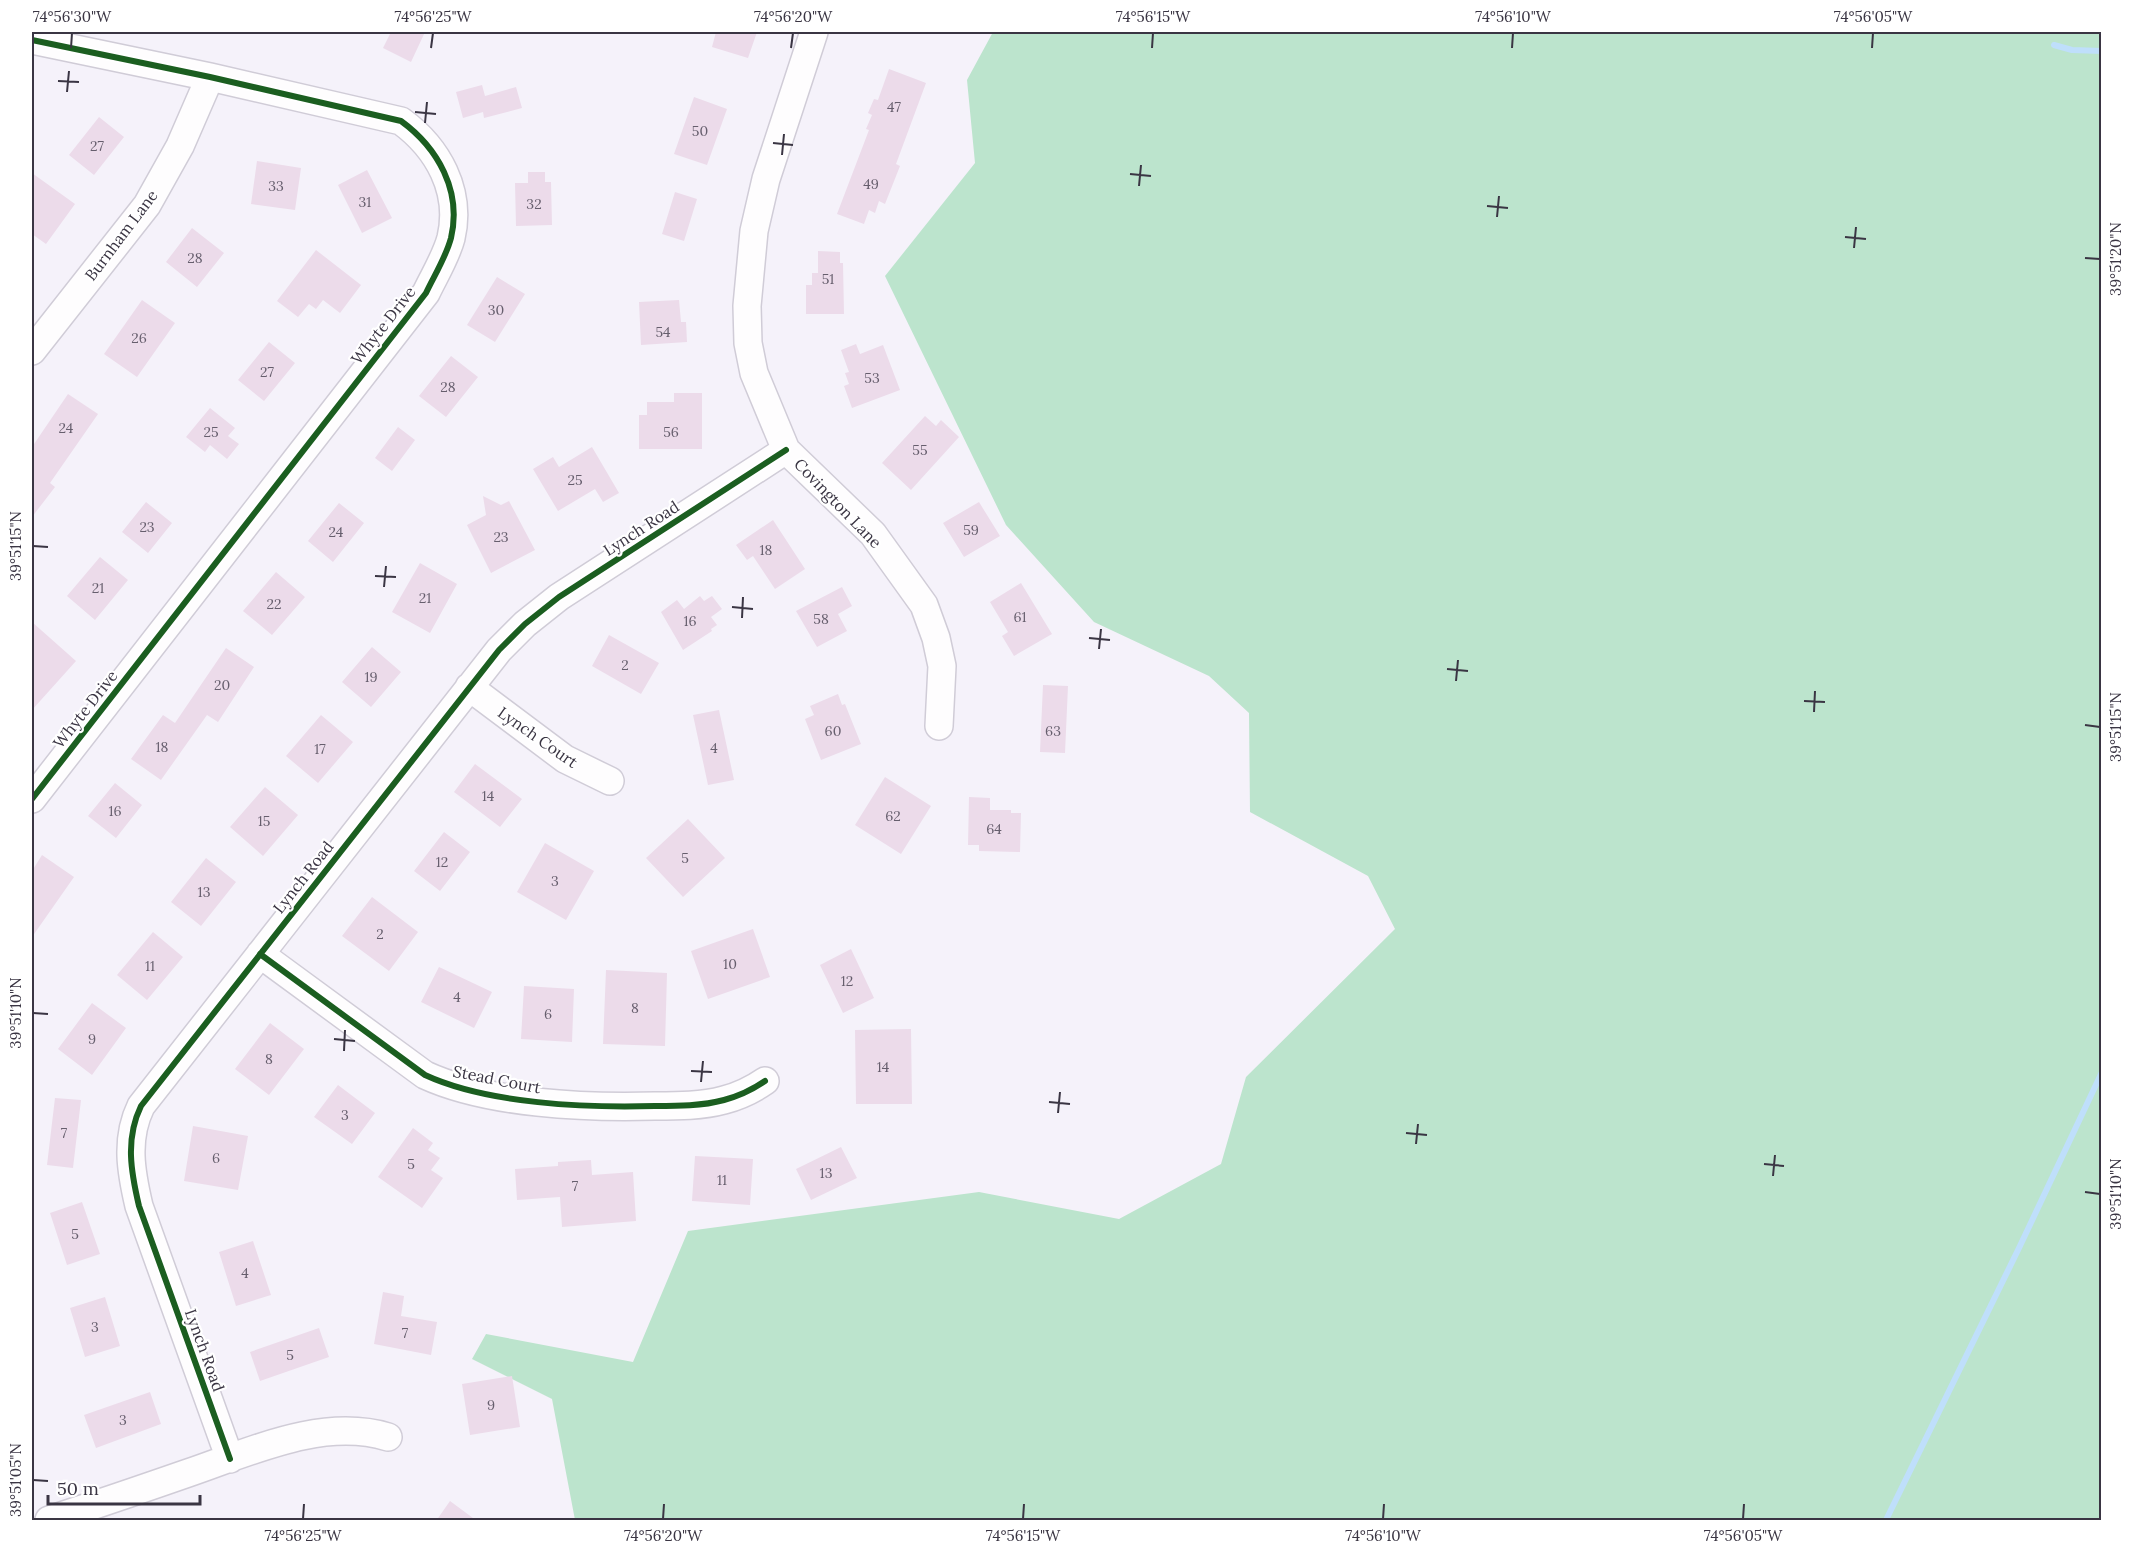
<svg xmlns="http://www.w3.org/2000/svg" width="2133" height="1552" font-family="Lora,serif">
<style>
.green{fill:#bce4cd}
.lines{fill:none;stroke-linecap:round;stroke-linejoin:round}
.stream{stroke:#bfdffb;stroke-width:6}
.building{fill:#ecdbea}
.minor-casing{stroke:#d0ccd7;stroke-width:30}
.minor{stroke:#fefdfe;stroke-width:27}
.cycleway-casing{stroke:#fff;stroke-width:10}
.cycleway{stroke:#1b5e20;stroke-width:6}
.ticks{fill:none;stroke:#3a3543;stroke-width:2}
.labels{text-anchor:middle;stroke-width:4.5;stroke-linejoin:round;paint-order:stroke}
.number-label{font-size:14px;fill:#665e6d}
.street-label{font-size:16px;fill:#3a3543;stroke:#fff}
.neatline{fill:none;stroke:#3a3543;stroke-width:2}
.ticks-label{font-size:15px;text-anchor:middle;fill:#3a3543}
</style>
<rect width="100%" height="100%" fill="#f5f2fa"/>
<!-- green -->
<path class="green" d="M993,32H2101V1520H575L552,1399L472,1359L486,1334L633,1362L688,1231L979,1192L1119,1219L1221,1164L1246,1077L1395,929L1368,876L1250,812L1249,713L1209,676L1094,622L1006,525L885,276L975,163L967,80Z"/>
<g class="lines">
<!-- stream -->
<path class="stream" d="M2054,45L2072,50L2102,51
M1886,1520L2019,1248L2102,1072"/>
</g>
<!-- building -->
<path class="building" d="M391,32H425L411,62L383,48Z
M716,32H757L748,58L712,47Z
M889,69L926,83L896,164L900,166L885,204L879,201L875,213L869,210L864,224L837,214L869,130L866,129L872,115L868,113L874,99L878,100Z
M482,85L485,96L516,87L522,108L484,118L483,112L463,118L456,92Z
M694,97L727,109L707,165L674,154Z
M99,117L124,137L94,175L69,155Z
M257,161L301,168L295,210L251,204Z
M367,170L392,218L362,233L338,185Z
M528,172H545V182H551L552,225L516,226L515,183H528Z
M32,173L75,204L46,244L32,234Z
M675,192L697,199L684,241L662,234Z
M192,228L224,253L197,287L166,262Z
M316,250L361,285L340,313L323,300L316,309L309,304L298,317L277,301Z
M818,251L840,252V263H843L844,314H806V285H812V273H818Z
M497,277L525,294L495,342L467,325Z
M142,300L175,323L137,377L104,354Z
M679,300L681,322H686L687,342L641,345L639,302Z
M269,342L295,363L264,401L238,380Z
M856,344L860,354L883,345L900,390L852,408L844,386L849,384L845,373L849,372L841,350Z
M451,356L478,377L446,417L419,396Z
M674,393H702V449H639V415H647V402H674Z
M68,394L98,414L50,483L55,487L32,517V447Z
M210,408L235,428L228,436L239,444L227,459L210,445L205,452L186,437Z
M925,416L936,426L941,420L959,437L911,490L882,463Z
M398,427L415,440L392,471L375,458Z
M592,447L619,493L603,502L595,489L558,511L533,469L553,457L559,467Z
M483,496L501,505L509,501L535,550L491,573L467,525L486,515Z
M146,502L172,523L148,553L122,532Z
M979,502L1000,536L964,557L943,523Z
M339,503L364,523L333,562L308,541Z
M773,520L805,569L775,589L753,556L747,560L736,545Z
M100,557L128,580L95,620L67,596Z
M420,563L457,584L430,633L392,612Z
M276,572L305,597L272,635L243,611Z
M1021,583L1052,634L1014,656L1002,636L1008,632L990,602Z
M842,587L852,606L838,614L847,631L817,647L796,611Z
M700,596L704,601L712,596L722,609L711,617L717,625L711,629L712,631L683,650L661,612L677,600L684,609Z
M32,622L76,661L32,710Z
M609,635L659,663L641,694L592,666Z
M372,647L401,672L371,707L342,682Z
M226,648L254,667L218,722L207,715L161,780L131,759L163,715L175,723Z
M1043,685L1068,686L1065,753L1040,752Z
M838,694L842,705L845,704L861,744L821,760L805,719L814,715L810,706Z
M719,710L734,780L708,785L693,715Z
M321,715L353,742L318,783L286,756Z
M475,764L522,799L500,827L454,792Z
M885,777L931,806L901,854L855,825Z
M115,783L142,805L116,838L88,816Z
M265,787L298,815L263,856L230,827Z
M969,797L990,798V810H1011V813H1021L1020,852L979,851V845H968Z
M688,819L725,858L683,897L646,858Z
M444,832L470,852L440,891L414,871Z
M545,843L594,871L566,920L517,892Z
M42,855L74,877L32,937V871Z
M206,858L236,882L201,926L171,902Z
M372,897L418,932L389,971L342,936Z
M753,929L770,977L708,999L691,951Z
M153,932L183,957L147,1000L117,975Z
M851,949L874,998L843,1013L820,965Z
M439,967L492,992L474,1028L421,1002Z
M606,970L667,973L665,1046L603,1044Z
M524,986L574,989L572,1042L521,1039Z
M92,1003L126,1028L92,1075L58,1049Z
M270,1023L304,1049L269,1095L235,1069Z
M911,1029L912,1104H856L855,1030Z
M338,1085L375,1113L352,1144L314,1117Z
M55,1098L81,1100L73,1168L47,1165Z
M193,1126L248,1136L238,1190L184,1181Z
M413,1128L433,1143L428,1150L440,1158L431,1170L443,1178L422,1208L378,1177Z
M841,1147L857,1178L811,1200L796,1169Z
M695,1156L753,1159L750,1205L692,1201Z
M591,1160L592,1175L633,1172L636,1221L562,1227L560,1197L517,1200L515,1169L558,1166V1162Z
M82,1202L100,1254L67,1265L50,1213Z
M253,1241L271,1295L236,1306L219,1252Z
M383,1292L404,1296L401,1316L437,1322L431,1355L374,1344Z
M105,1297L120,1346L85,1357L70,1308Z
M319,1328L329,1357L260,1381L250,1352Z
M512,1376L520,1427L470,1435L462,1384Z
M150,1392L161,1424L96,1448L84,1415Z
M450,1501L477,1521H436Z"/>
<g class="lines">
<defs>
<path id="minor" d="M814,32L766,179L754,231L747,306L748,343L754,373L786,450L873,534L924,605L936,638L942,666L939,726
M32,40L210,77L401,121C438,148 462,191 451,238C446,257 434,276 426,293L32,799
M32,351L147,205L180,146L210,77
M469,687L565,759L610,781
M260,954L425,1075C488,1104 586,1108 655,1106C678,1106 702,1106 724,1100C739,1096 752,1090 765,1081
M230,1459L139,1206C131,1172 125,1139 141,1106L499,650L525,624L559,597L786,450
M49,1520C95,1505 142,1489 188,1473C250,1452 322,1417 388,1437"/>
</defs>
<!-- minor casing -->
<use href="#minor" class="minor-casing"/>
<!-- minor -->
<use href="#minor" class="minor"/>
<defs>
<path id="cycleway" d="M32,40L210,77L401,121C438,148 462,191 451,238C446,257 434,276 426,293L32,799
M260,954L425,1075C488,1104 586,1108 655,1106C678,1106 702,1106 724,1100C739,1096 752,1090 765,1081
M230,1459L139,1206C131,1172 125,1139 141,1106L499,650L525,624L559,597L786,450"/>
</defs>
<!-- cycleway casing -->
<use href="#cycleway" class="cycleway-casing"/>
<!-- cycleway -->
<use href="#cycleway" class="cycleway"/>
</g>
<!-- ticks -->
<path class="ticks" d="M71,48L72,33M431,48L433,33M791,48L793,33M1152,48L1153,33M1512,48L1513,33M1872,48L1873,33M58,81L79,82M67,92L69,71M415,112L436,114M425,123L427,102M773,143L793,145M782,155L784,134M1130,174L1151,176M1139,186L1141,165M1487,206L1508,208M1497,217L1499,196M1845,237L1866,239M1854,248L1856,227M2085,258L2100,259M33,546L48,547M375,576L396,577M384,587L386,566M732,607L753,609M742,618L743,597M1089,638L1110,640M1099,649L1101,629M1447,669L1468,671M1456,681L1458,660M1804,701L1825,702M1814,712L1815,691M2085,725L2100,727M33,1013L48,1014M334,1039L355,1041M344,1051L345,1030M691,1071L712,1072M701,1082L703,1061M1049,1102L1070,1104M1058,1113L1060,1092M1406,1133L1427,1135M1416,1144L1418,1124M1764,1164L1784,1166M1773,1176L1775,1155M2085,1192L2100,1194M33,1480L48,1481M303,1519L304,1504M663,1519L664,1504M1023,1519L1024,1504M1383,1519L1384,1504M1743,1519L1744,1504"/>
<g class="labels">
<!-- number labels -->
<g class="number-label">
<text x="894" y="112">47</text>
<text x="700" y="136">50</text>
<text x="97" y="151">27</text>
<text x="871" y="189">49</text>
<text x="276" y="191">33</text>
<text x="365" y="207">31</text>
<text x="534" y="209">32</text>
<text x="195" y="263">28</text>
<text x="828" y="284">51</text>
<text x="496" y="315">30</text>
<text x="663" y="337">54</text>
<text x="139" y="343">26</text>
<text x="267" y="377">27</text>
<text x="872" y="383">53</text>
<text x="448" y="392">28</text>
<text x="66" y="433">24</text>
<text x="211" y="437">25</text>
<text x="671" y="437">56</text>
<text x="920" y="455">55</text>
<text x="575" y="485">25</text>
<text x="147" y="532">23</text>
<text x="971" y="535">59</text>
<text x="336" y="537">24</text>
<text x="501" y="542">23</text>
<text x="766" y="555">18</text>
<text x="98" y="593">21</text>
<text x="425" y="603">21</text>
<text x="274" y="609">22</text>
<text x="1020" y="622">61</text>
<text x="821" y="624">58</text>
<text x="690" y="626">16</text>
<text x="625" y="670">2</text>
<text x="371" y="682">19</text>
<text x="222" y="690">20</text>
<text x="833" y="736">60</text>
<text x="1053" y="736">63</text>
<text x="162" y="752">18</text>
<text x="714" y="753">4</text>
<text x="320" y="754">17</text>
<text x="488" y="801">14</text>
<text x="115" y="816">16</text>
<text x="893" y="821">62</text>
<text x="264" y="826">15</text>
<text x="994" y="834">64</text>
<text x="685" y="863">5</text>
<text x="442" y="867">12</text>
<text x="555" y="886">3</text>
<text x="204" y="897">13</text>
<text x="380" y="939">2</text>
<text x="730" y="969">10</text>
<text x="150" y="971">11</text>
<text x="847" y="986">12</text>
<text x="457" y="1002">4</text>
<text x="635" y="1013">8</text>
<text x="548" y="1019">6</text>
<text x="92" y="1044">9</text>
<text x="269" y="1064">8</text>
<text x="883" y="1072">14</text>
<text x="345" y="1120">3</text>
<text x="64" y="1138">7</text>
<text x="216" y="1163">6</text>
<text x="411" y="1169">5</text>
<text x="826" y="1178">13</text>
<text x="722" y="1185">11</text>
<text x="575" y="1191">7</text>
<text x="75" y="1239">5</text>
<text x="245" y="1278">4</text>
<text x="95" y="1332">3</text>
<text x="405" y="1338">7</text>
<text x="290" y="1360">5</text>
<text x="491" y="1410">9</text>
<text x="123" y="1425">3</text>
</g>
<!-- street labels -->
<g class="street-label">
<text transform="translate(121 235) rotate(-53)" y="6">Burnham Lane</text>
<text transform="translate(383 325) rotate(-52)" y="6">Whyte Drive</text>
<text transform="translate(838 503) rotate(46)" y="6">Covington Lane</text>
<text transform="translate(641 528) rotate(-33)" y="6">Lynch Road</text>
<text transform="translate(85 709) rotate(-52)" y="6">Whyte Drive</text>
<text transform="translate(538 737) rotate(35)" y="6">Lynch Court</text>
<text transform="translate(303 877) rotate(-52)" y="6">Lynch Road</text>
<text transform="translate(497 1079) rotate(11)" y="6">Stead Court</text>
<text transform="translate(205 1350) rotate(70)" y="6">Lynch Road</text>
</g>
</g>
<!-- border -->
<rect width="2133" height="1552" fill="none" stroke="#ffffff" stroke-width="66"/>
<!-- scale -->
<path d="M48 1495v9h152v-9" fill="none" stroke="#3a3543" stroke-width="3"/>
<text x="57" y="1495" font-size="18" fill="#3a3543" stroke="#ffffff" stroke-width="4.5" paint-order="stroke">50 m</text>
<rect x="33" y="33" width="2067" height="1486" class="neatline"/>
<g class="ticks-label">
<text x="72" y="22">74°56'30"W</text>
<text x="433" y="22">74°56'25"W</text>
<text x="793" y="22">74°56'20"W</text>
<text x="1153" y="22">74°56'15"W</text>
<text x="1513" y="22">74°56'10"W</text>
<text x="1873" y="22">74°56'05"W</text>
<text transform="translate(2116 259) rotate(-90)" y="5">39°51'20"N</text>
<text transform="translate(16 546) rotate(-90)" y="5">39°51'15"N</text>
<text transform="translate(2116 727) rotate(-90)" y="5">39°51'15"N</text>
<text transform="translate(16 1013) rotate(-90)" y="5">39°51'10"N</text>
<text transform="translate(2116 1194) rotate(-90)" y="5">39°51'10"N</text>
<text transform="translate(16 1480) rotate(-90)" y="5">39°51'05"N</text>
<text x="303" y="1541">74°56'25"W</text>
<text x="663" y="1541">74°56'20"W</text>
<text x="1023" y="1541">74°56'15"W</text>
<text x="1383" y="1541">74°56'10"W</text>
<text x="1743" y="1541">74°56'05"W</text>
</g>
</svg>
